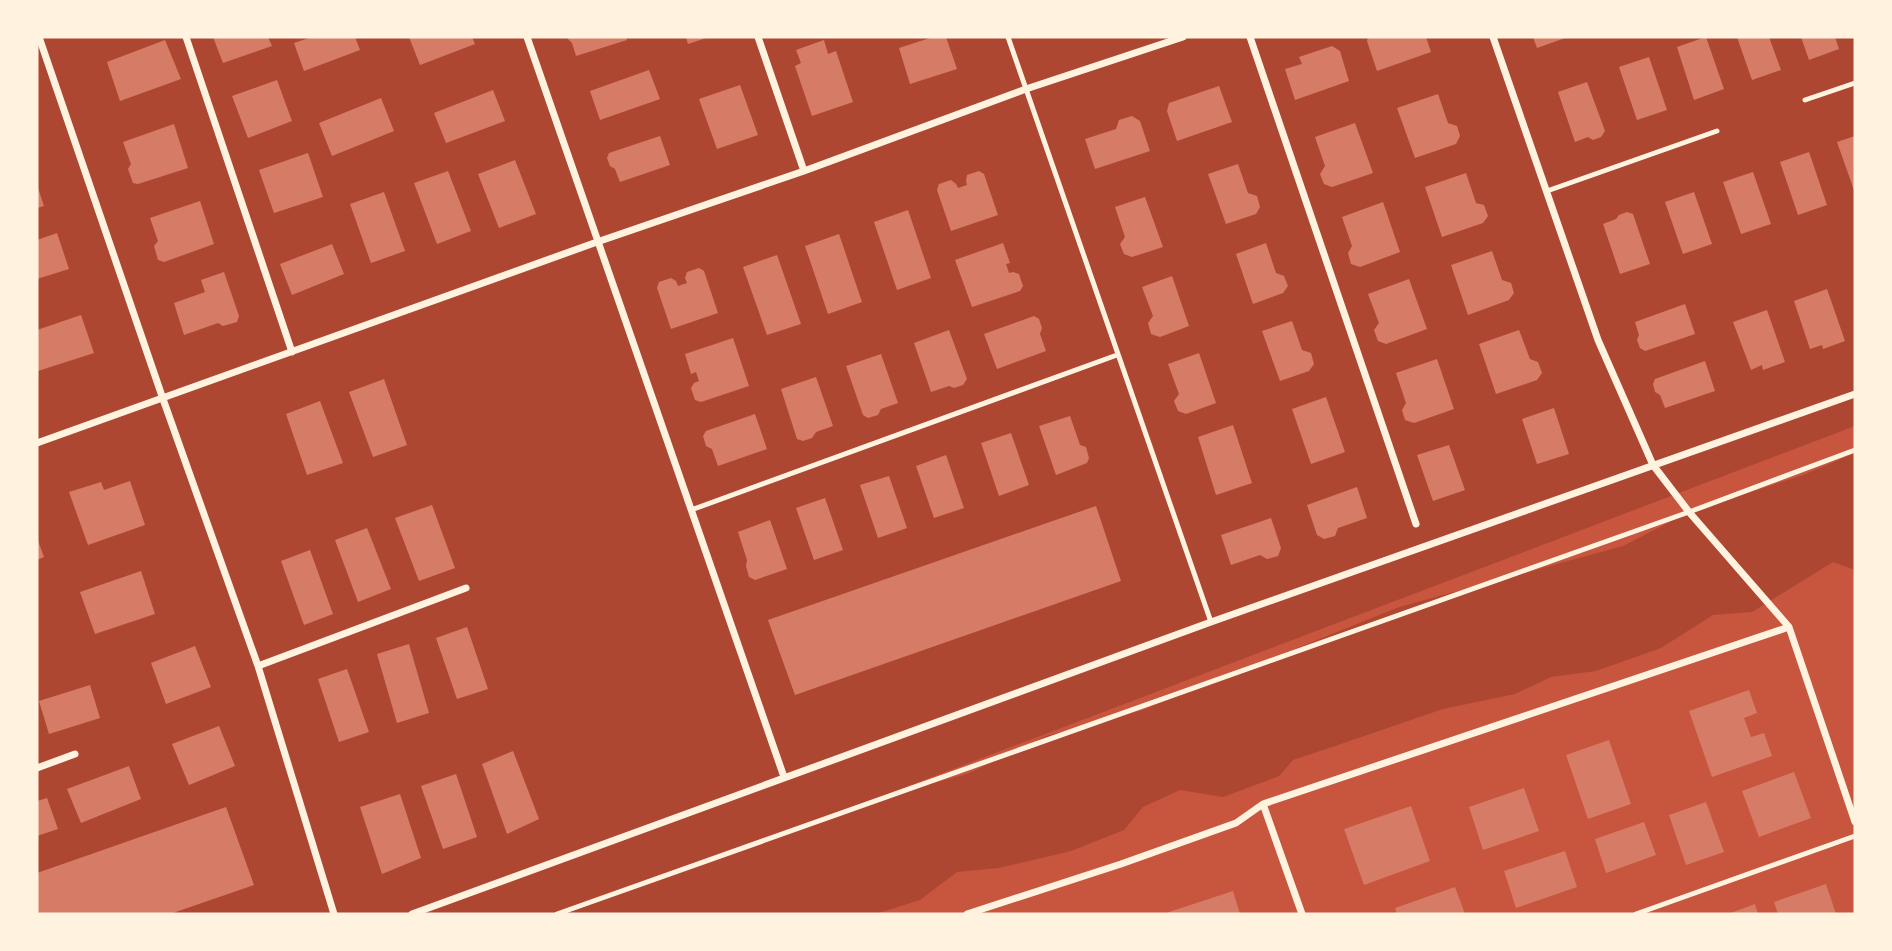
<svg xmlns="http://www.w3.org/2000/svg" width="1892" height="951" font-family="Lora,serif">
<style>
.green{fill:#ae4732}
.building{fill:#d67c66}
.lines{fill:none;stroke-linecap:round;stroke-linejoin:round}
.service{stroke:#fff3e0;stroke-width:5}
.minor{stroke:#fff3e0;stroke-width:7}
</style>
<rect width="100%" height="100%" fill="#c8553d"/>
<!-- green -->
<path class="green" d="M37,37H1855V426L877,798L967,774L1046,736L1143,710L1399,607L1623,546L1689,512L1803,475L1855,453V570L1833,562L1752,612L1713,615L1661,648L1596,671L1551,677L1515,694L1443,709L1335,746L1293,760L1279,776L1223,797L1180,790L1143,807L1124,830L1071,851L999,868L957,872L920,900L876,914H37Z"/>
<!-- building -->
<path class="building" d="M213,37H268L272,46L223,63Z
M312,37H355L360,50L304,71L294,43Z
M409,37H472L475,44L420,65Z
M566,37H626L627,40L576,56L572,43Z
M686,37H709L688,44Z
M933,37H946L957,69L910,84L899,48Z
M1368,37H1426L1431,52L1377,71L1367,41Z
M1533,37H1568L1537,48Z
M1706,37L1724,89L1694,100L1677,47Z
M1737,37H1769L1781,70L1752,80Z
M1801,37H1835L1839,49L1809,60Z
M165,40L181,79L120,101L107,62Z
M824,40L828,54L836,51L853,102L812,116L795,66L801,63L796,50Z
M1332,46L1340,51L1349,81L1295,100L1285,69L1302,64L1299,57Z
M1649,57L1667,110L1637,120L1619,67Z
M649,70L660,99L600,120L590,91Z
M277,80L292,121L248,138L232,96Z
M1587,82L1605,131L1601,137L1593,140L1588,137L1575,142L1558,92Z
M740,85L758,135L717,149L699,99Z
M1219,86L1232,122L1177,141L1167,111L1169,103Z
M493,90L505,121L446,143L434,113Z
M1438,94L1448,123L1457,126L1460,136L1456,144L1415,158L1397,108Z
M381,98L394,131L332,156L319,123Z
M1132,116L1140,121L1150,151L1095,169L1085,139L1116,129L1119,120Z
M1355,123L1373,173L1332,187L1324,184L1320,174L1325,166L1315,137Z
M174,124L188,168L138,184L133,183L128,169L131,164L123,142Z
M660,136L670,165L620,182L615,169L610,166L607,158L609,153Z
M1855,136V193L1837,142Z
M1809,152L1827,205L1798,215L1780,162Z
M308,153L323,197L274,213L259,170Z
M515,160L536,214L499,228L478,174Z
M1238,164L1248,193L1257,196L1260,207L1256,214L1226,224L1208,174Z
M448,171L471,231L437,244L414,183Z
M979,171L984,174L998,215L951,231L937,190L939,184L951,180L956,184L958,188L967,185L966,181L967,175Z
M1753,172L1771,224L1741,234L1723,182Z
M1466,173L1476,203L1484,205L1488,216L1483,223L1442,237L1425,187Z
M37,185L44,206L37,208Z
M384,192L405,251L371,263L350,204Z
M1694,192L1712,244L1683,254L1665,202Z
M1145,197L1163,247L1132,257L1124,254L1120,244L1125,237L1115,207Z
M200,201L214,244L164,262L158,260L154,246L158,241L150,218Z
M1383,202L1400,252L1360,267L1351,264L1348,253L1352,246L1342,217Z
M908,210L931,278L897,290L874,222Z
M1627,212L1633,214L1650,264L1620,274L1603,224L1616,219L1619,215Z
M57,233L69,269L37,279V240Z
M839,234L862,302L828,314L805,246Z
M1003,243L1010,263L1006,264L1009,273L1013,272L1019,274L1023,286L1020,291L972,307L955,260Z
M1266,243L1276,273L1284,276L1288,286L1283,293L1253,304L1236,254Z
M332,244L344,274L292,295L280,264Z
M1492,251L1502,280L1511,283L1514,293L1509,300L1468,315L1451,265Z
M777,255L801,324L767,335L743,267Z
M699,268L704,271L718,313L671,329L657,288L659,282L671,278L676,281L678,286L687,283L685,278L687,272Z
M224,272L239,316L237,322L223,326L218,323L184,335L174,303L205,292L201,280Z
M1172,276L1189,326L1160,337L1151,334L1148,323L1153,316L1142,287Z
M1409,279L1427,329L1386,344L1378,341L1374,330L1379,323L1368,294Z
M1827,289L1845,341L1823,349L1822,345L1810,349L1794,301Z
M1685,304L1695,334L1645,351L1640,348L1637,340L1639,335L1635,322Z
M1767,310L1785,362L1763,370L1762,365L1751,370L1733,322Z
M81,315L94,353L38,371L37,330Z
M1034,316L1039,319L1042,328L1040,334L1046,351L997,369L984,334Z
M1292,321L1302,350L1311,353L1314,364L1309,371L1280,381L1262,331Z
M949,330L967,379L963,385L954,388L949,386L931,392L914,343Z
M1519,330L1530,359L1538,362L1542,373L1537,380L1496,394L1479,344Z
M733,338L749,386L701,402L695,400L691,388L694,383L699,381L696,372L691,374L685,354Z
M1199,353L1216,403L1186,414L1178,411L1174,401L1179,394L1168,364Z
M881,354L898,403L881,409L878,415L868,418L863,415L846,366Z
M1437,359L1454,409L1414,423L1405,420L1402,410L1406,403L1396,373Z
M1705,361L1715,391L1665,408L1660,395L1655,392L1653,384L1655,379Z
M816,377L833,426L816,432L812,438L803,441L797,439L781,389Z
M384,379L407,445L373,457L349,392Z
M1326,397L1345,452L1311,464L1292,409Z
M320,401L343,463L307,475L286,414Z
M1554,408L1569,454L1537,464L1522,419Z
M755,414L767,449L718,466L712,449L706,446L703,436L706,431Z
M1070,416L1080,445L1086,447L1089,458L1087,463L1056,475L1039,426Z
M1233,425L1252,483L1216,495L1198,437Z
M1011,433L1029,485L999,496L981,443Z
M1449,445L1465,490L1433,501L1417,455Z
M946,455L964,508L934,518L916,466Z
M889,476L907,528L878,538L860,485Z
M130,481L145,525L88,545L69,492L101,482L104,490Z
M1357,487L1367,518L1338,528L1335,536L1324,539L1317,535L1307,505Z
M825,498L843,550L814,560L796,508Z
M432,505L455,568L419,581L395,518Z
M1096,506L1121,581L795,695L768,620Z
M1271,518L1281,548L1278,556L1267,559L1260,555L1231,565L1221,535Z
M770,520L787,569L755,580L749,577L746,566L747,560L738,532Z
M367,528L391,589L358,602L335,540Z
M37,538L44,557L37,560Z
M310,550L333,614L304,625L281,561Z
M141,571L155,614L95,634L80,592Z
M467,627L488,689L457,699L436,638Z
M409,644L429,713L397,723L377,654Z
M195,646L211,687L166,704L151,663Z
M347,669L369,732L339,742L318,679Z
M90,685L100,718L49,734L39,701Z
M1749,690L1757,713L1744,718L1751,737L1764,733L1772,756L1712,777L1689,711Z
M219,726L235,766L189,785L172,744Z
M1609,740L1631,804L1588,819L1566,755Z
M513,751L539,819L507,834L482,764Z
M129,766L141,799L81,823L67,789Z
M1794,772L1811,818L1759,837L1742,791Z
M456,774L477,837L443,849L421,786Z
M1524,788L1539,831L1483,850L1469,807Z
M400,794L421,858L382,874L360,807Z
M47,798L58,829L37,836V801Z
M1706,802L1724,852L1686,865L1669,815Z
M1411,806L1430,861L1364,885L1344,829Z
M226,807L254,885L170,914H37V873Z
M1644,822L1656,855L1606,873L1595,839Z
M1565,851L1577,887L1516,908L1504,871Z
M1826,884L1836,914H1778L1774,902Z
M1455,887L1465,914H1397L1395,908Z
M1233,891L1240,914H1163Z
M1755,904L1758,914H1728Z"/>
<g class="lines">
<!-- service -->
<path class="service" d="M1008,37L1211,622
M1805,100L1855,83
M1547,191L1717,131
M691,510L1117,355
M557,914L1689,512L1855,450
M1636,914L1855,836"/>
<!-- minor -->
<path class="minor" d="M39,37L163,399L258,666L334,914
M186,37L292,352
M527,37L784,777
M758,37L804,171
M1250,37L1416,524
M1493,37L1598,340L1653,465L1689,512L1789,627L1855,822
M37,443L597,242L804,171L1026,89L1183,37
M258,666L466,588
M37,768L75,754
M1263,804L1302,914
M412,914L1211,622L1855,394
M967,914L1121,864L1236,823L1263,804L1789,627"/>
</g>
<!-- border -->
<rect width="1892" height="951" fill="none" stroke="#fff3e0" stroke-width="77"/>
</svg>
